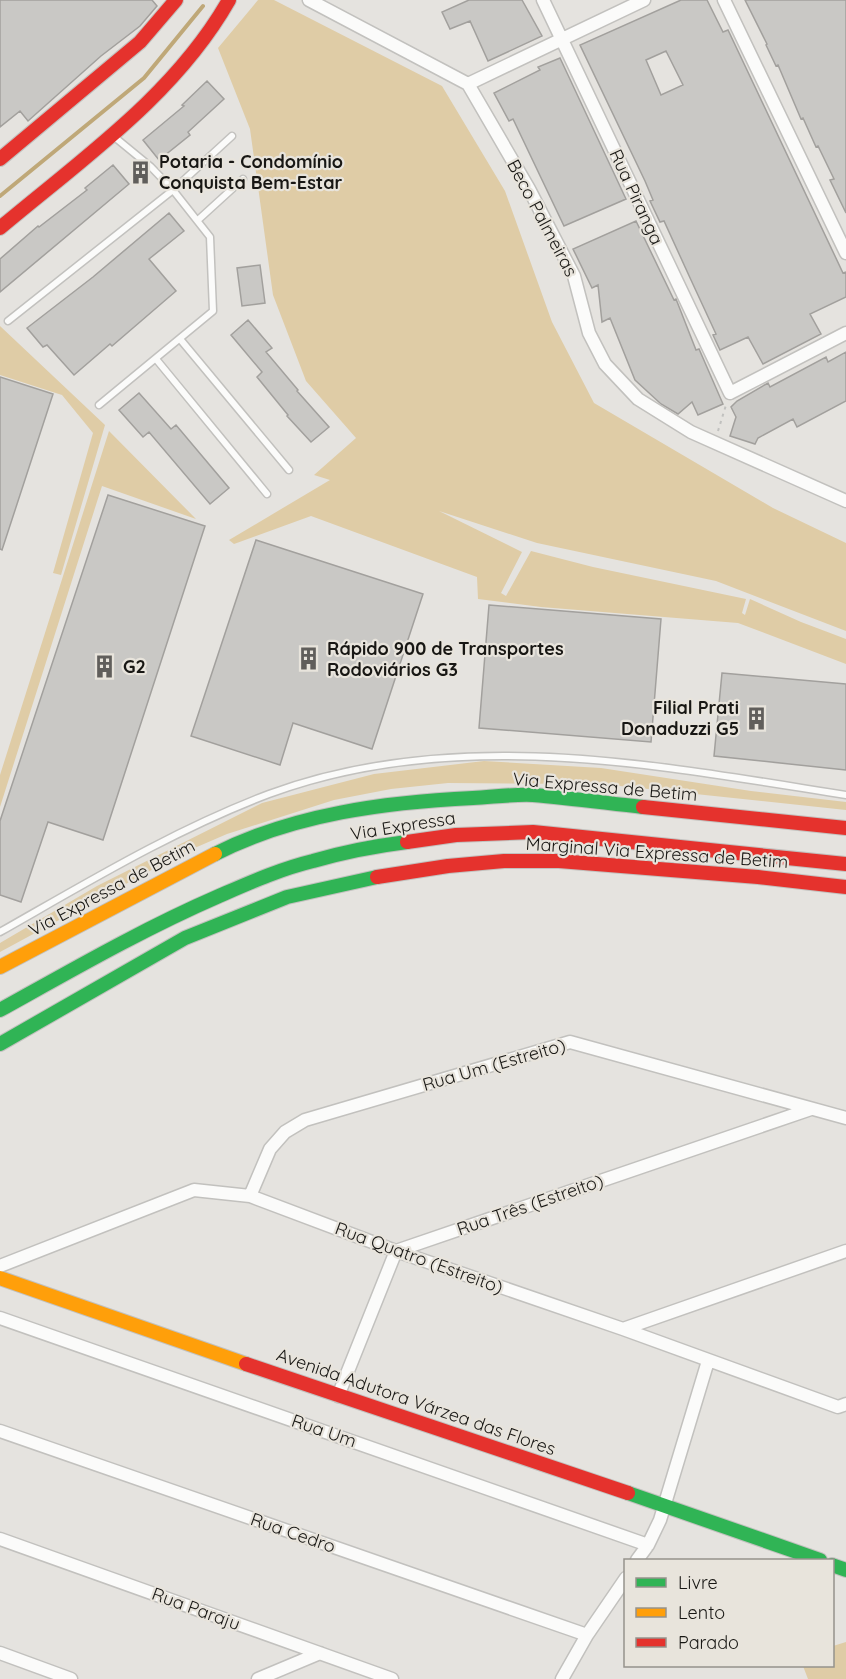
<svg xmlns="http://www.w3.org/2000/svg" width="846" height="1679" font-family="Quicksand,sans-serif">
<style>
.green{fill:#dfcca6}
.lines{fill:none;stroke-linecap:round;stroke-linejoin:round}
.stream{stroke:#bfa878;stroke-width:4}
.building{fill:#c9c8c5;stroke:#a2a09d;stroke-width:1.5;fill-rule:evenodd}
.lane-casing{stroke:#c2c1be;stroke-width:9}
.street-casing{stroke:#c2c1be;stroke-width:15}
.fast-casing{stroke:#c2c1be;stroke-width:16}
.slow-casing{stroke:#c2c1be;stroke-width:16}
.jam-casing{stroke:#c2c1be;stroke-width:16}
.path{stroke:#c1c1bf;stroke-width:2;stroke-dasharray:3 4.5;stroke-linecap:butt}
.lane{stroke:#fbfbfa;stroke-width:6}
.street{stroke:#fbfbfa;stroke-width:12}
.fast{stroke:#30b455;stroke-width:14}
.slow{stroke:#ff9f0a;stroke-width:14}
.jam{stroke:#e5322d;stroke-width:14}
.labels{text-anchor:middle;stroke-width:4.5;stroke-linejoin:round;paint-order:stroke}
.poi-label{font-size:18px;font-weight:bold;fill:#181714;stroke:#e8e4dc;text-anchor:start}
.street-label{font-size:18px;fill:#181714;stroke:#e8e4dc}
</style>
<rect width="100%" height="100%" fill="#e5e3df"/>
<!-- green -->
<path class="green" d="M258,0H274L442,86L505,191L552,322L594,403L773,508L846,543V631L716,581L537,543L439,511L522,552L501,593L506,596L531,551L593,567L746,599L742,613L745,615L750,599L801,622L846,639V664L738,623L541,607L478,599L477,577L311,516L234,544L229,540L330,480L314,475L356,438L306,381L273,295L250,129L218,48Z
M0,326L105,425L61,575L53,573L93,433L62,395L0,375Z
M109,431L196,519L102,486L0,807V775Z
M484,761L601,768L751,791L846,802V810L601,784L448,783L391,789L334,800L227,834L183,853L0,952V943L97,886L262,803L374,774Z
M846,1642V1679H808L803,1666H832L833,1646Z"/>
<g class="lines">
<!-- stream -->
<path class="stream" d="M0,196L144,78L203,6"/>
</g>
<!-- building -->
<path class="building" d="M0,0H152L157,6L140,26L101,56L28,121L20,111L0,127Z
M469,0H522L542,36L488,61L470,21L450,29L442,12Z
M681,0H707L723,32L728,30L843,273L846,272V297L810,314L821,334L763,364L748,337L720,350L713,335L716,334L691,280L664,221L660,222L650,201L653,200L645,181L580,45ZM666,51L683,85L661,95L646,60Z
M745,0H846V213L830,180L834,179L818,146L816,147L803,118L801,119L778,65L776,66L766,45L767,44Z
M560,58L626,199L564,226L513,119L509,121L494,93L540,70L538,67Z
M207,81L224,99L188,132L190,135L159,160L143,140L184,106L182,105Z
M113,165L129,184L0,292V259L38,226L39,227L87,190L85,188Z
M169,213L184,231L149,259L176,291L112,346L110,344L74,375L47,345L43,347L27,328L93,277Z
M636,221L674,300L676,299L696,350L699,349L723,404L698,415L692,402L678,414L661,404L635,380L610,318L602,322L598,285L592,288L573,249Z
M260,265L265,303L242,306L237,268Z
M248,320L272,348L266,352L298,390L297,391L329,427L311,442L287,416L288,415L257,377L262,372L231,335Z
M846,352V401L797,427L793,419L758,438L755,444L730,436L736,417L731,407L737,401L768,383L770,387L826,357L828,362Z
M0,377L53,394L2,550L0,549Z
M139,393L171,429L176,425L229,488L210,504L149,432L143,437L119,410Z
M108,495L205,526L103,840L48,822L21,902L0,895V821Z
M256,540L423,594L372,749L293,723L280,765L191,736Z
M489,605L661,619L651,742L479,728Z
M722,673L846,684V770L714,756Z"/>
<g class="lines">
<defs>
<path id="lane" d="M198,220L243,179
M8,321L173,190L232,136
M180,339L289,470
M156,359L267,494
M99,405L213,311L210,237L173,190L151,167L112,135
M0,932C88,882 174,830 269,794C456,725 656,765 846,795"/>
<path id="street" d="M309,0L468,84
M543,0L730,393L846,333
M724,0L846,253
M468,84L529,189L574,276L589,333L605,364L638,399L691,432L846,501
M468,84L644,0
M250,1196L270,1149L285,1132L305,1120L570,1042L846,1118
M0,1266L194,1190L250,1196L396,1251L623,1329L838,1407L846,1404
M0,1318L648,1545
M623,1329L846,1251
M338,1396L396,1251L811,1109
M0,1431L587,1635
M0,1539L392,1679
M637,1560L648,1545L660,1520L708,1361
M0,1653L71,1679
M258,1679L320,1653
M562,1679L587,1635L626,1578"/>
<path id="fast" d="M215,854C293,814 387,802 473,798C493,797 514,794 533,795C570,798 606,803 643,807
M0,1010C72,970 143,929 219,896C249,883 280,869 313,861C344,852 375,846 407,842
M0,1044L185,938L287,897L377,877
M628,1493L820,1560
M832,1565L846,1570"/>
<path id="slow" d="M0,967L215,854
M0,1278L246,1364"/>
<path id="jam" d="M0,159L140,42L176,0
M0,228C82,159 175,95 229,0
M643,807L846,828
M407,842L456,835L533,832L846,864
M377,877L448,866L504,861H559L758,877L846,887
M246,1364L628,1493"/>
</defs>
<!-- lane casing -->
<use href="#lane" class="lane-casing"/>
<!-- street casing -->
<use href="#street" class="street-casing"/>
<!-- fast casing -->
<use href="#fast" class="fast-casing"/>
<!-- slow casing -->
<use href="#slow" class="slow-casing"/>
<!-- jam casing -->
<use href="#jam" class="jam-casing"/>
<!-- path -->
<path class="path" d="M718,431L726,405"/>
<!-- lane -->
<use href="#lane" class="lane"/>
<!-- street -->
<use href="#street" class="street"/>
<!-- fast -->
<use href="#fast" class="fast"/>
<!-- slow -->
<use href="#slow" class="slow"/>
<!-- jam -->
<use href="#jam" class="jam"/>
</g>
<!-- icons -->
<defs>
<symbol id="building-bare" viewBox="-9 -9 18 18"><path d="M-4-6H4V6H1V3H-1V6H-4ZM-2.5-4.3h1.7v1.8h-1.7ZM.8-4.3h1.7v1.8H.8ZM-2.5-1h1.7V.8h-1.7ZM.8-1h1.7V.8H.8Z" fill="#605e5b" stroke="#e8e4dc" stroke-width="2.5" paint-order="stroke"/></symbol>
</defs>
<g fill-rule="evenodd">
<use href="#building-bare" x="124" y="156" width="33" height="33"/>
<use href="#building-bare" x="292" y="642" width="33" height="33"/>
<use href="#building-bare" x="88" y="650" width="33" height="33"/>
<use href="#building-bare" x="740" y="702" width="33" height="33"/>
</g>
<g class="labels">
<!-- poi labels -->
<g class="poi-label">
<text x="159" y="168">Potaria - Condomínio<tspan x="159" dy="21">Conquista Bem-Estar</tspan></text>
<text x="327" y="655">Rápido 900 de Transportes<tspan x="327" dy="21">Rodoviários G3</tspan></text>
<text x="123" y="673">G2</text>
<text x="739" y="714" text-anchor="end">Filial Prati<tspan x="739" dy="21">Donaduzzi G5</tspan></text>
</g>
<!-- street labels -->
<g class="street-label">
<text transform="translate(636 197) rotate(65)" y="6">Rua Piranga</text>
<text transform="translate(542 218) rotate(62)" y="6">Beco Palmeiras</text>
<text transform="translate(605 787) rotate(5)" y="6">Via Expressa de Betim</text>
<text transform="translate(403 826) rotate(-9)" y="6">Via Expressa</text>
<text transform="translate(657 853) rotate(4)" y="6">Marginal Via Expressa de Betim</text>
<text transform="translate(112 888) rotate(-28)" y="6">Via Expressa de Betim</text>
<text transform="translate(494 1065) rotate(-16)" y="6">Rua Um (Estreito)</text>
<text transform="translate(530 1205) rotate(-19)" y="6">Rua Três (Estreito)</text>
<text transform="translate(419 1258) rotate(20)" y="6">Rua Quatro (Estreito)</text>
<text transform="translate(416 1402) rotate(19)" y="6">Avenida Adutora Várzea das Flores</text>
<text transform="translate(324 1431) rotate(19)" y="6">Rua Um</text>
<text transform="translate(293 1533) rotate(19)" y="6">Rua Cedro</text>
<text transform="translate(196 1609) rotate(20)" y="6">Rua Paraju</text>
</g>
</g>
<!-- legend -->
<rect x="624" y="1559" width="210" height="108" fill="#e8e4dc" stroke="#95928c" stroke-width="1.5"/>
<rect x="636" y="1578" width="30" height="9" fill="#30b455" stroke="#95928c" stroke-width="1.5"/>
<text x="678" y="1589" font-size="18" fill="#181714">Livre</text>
<rect x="636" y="1608" width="30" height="9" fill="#ff9f0a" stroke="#95928c" stroke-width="1.5"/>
<text x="678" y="1619" font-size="18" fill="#181714">Lento</text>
<rect x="636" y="1638" width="30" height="9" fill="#e5322d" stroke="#95928c" stroke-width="1.5"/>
<text x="678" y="1649" font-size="18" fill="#181714">Parado</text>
</svg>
